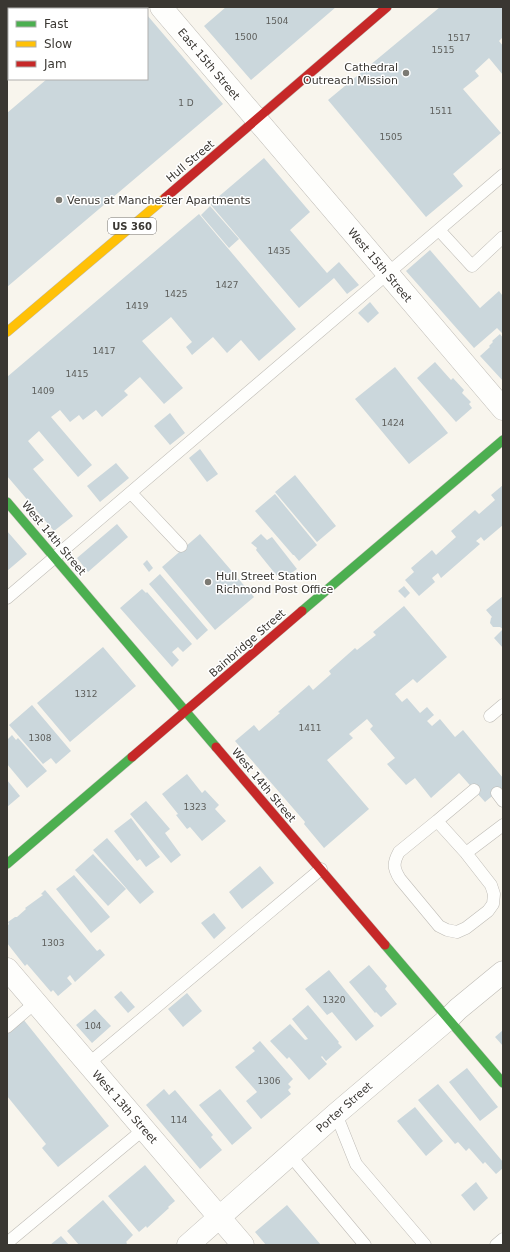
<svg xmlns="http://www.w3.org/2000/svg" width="510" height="1252" font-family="'DejaVu Sans',sans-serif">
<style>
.building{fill:#cbd7dc}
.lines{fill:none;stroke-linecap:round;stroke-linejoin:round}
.lane-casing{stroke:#bebbb5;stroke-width:13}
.street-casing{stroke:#bebbb5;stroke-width:23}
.fast-casing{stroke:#bebbb5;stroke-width:10}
.slow-casing{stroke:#bebbb5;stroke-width:10}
.jam-casing{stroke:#bebbb5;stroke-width:10}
.lane{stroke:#fefefc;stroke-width:12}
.street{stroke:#fefefc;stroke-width:22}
.fast{stroke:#4caf50;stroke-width:9}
.slow{stroke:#ffc107;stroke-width:9}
.jam{stroke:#c62828;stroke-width:9}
.poi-dot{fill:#7c7a73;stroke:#fff;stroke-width:1.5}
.labels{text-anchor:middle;stroke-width:3;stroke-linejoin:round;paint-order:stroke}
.number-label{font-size:9px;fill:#5e5f5c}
.shield{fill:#fff;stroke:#757370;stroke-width:1}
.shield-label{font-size:10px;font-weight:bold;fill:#3a3732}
.street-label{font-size:11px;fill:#3a3732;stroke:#fff}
.poi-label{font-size:11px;fill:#3a3732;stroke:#fff;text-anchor:start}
</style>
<rect width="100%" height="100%" fill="#f8f5ed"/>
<!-- building -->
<path class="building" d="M7,7H48L45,9H9V40L7,42Z
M112,7H140L142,9H112L113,8Z
M226,7H336L251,80L204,26Z
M440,7H503V37L499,41L503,46V75L489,58L475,71L479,76L463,89L501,133L453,174L463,186L426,217L328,100Z
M147,15L223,104L7,287V113L47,79H147Z
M264,158L310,212L290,230L327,273L339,262L359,285L347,294L334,278L299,308L210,204Z
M210,206L239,239L229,248L201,215Z
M199,214L296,329L259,361L241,340L227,353L213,337L192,355L186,347L192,342L171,317L142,341L183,388L164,404L140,377L124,391L128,395L102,417L96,410L83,420L79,415L70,422L60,410L51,417L92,465L78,477L39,431L28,441L44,460L33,469L73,516L54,531L7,476V377Z
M430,250L480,308L499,291L502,295L503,293V334L497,328L474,348L406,271Z
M370,302L379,313L368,323L358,313Z
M500,334L503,338V381L480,356L490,347L489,346L493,342L492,341Z
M435,362L451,380L453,378L464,390L462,393L471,402L469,404L472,408L456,422L417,378Z
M395,367L448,433L409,464L355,399Z
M170,413L185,433L170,445L154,426Z
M200,449L218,474L207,482L189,458Z
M116,463L129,478L100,502L87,486Z
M295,475L336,526L317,542L275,492Z
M503,485V525L484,541L481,537L476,541L480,544L441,578L438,573L432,578L435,582L419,596L405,580L414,572L411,568L432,550L436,555L456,537L451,531L475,510L479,514L495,500L491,495Z
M275,494L317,545L299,561L294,555H293L255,511Z
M117,524L128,537L88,572L77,558Z
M7,531L27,554L7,571Z
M200,534L254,597L215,630L162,567Z
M261,534L267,540L272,537L297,569L282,580L278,575L277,576L256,550L257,548L251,543Z
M147,560L153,568L149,572L143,564Z
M160,574L208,630L197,640L149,584Z
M404,586L410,593L405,598L398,591Z
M142,589L146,593L147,592L192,644L183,652L178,647L172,652L179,660L172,667L120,608Z
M503,596V648L494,638L503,629L500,627H493L490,623L491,618L492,617L486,610Z
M404,606L447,657L417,683L413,679L395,694L402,702L407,698L420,713L427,707L434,715L427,721L432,726L440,719L455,737L463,730L503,778V787L485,802L459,773L431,798L415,778L406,785L387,764L395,758L370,729L373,726L367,719L349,734L353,738L327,760L369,809L324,848L304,824L305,822L235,741L254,725L259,731L280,713L278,712L309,685L313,690L331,674L329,671L355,648L357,650L376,635L373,632Z
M103,647L136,686L70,742L37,703Z
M32,705L71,751L56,764L51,758L43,764L9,725Z
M12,735L16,740L18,738L47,771L27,788L7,764V740Z
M187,774L202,793L205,790L219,805L215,809L226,821L202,841L190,827L187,829L176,815L178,814L162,794Z
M7,780L20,796L7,807Z
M146,801L170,829L165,833L181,855L171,863L130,814Z
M131,818L160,857L146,867L140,859L137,861L114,831Z
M107,838L154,892L140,904L93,850Z
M93,854L126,889L108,906L75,870Z
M260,866L274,883L242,909L229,892Z
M74,875L110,917L91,933L56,889Z
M45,890L97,951L100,949L105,955L75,982L70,975L67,978L72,984L58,996L53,990L51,992L27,964L25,966L7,943V926L9,924L8,922L15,917H17L26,909L25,908L43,895L41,894Z
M214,913L226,928L214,939L201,923Z
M369,965L387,986L385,989L397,1004L381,1017L376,1012L375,1013L349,982Z
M329,970L374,1026L356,1041L332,1012L327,1015L305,989Z
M121,991L135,1007L128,1013L114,997Z
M187,993L202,1011L183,1027L168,1009Z
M308,1005L339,1042L338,1043L342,1047L326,1061L322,1056L321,1057L327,1064L309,1080L289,1057L287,1059L270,1041L290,1024L305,1040L308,1039L292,1019Z
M95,1009L111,1026L92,1043L76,1025Z
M23,1019L109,1126L58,1167L42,1148L46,1144L7,1096V1031Z
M503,1030V1046L495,1037Z
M260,1041L293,1079L288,1084L291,1087L288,1090L291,1094L261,1119L246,1101L257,1092L235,1067L255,1051L252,1048Z
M467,1068L498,1107L480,1121L449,1082Z
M438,1084L503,1162V1168L496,1174L485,1162L483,1164L469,1148L466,1151L458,1142L455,1144L418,1100Z
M164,1089L169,1095L175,1090L213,1135L211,1137L222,1150L200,1169L146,1105Z
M220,1089L252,1128L232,1145L199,1105Z
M415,1107L443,1141L426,1156L397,1121Z
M145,1165L175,1201L168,1207L169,1208L147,1228L146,1226L139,1232L108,1196Z
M476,1182L488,1198L474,1211L461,1195Z
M103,1200L133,1235L126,1242L127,1243L126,1245H79L67,1231Z
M287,1205L321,1245H266L255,1232Z
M61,1236L69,1245H50Z"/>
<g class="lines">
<defs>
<path id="lane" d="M69,9L71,7
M7,62L9,60
M439,230L472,266L503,237
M131,493L181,546
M7,598L503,175
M490,716L503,705
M497,793L503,801
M437,821L466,853L491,885L494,894L493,904L488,911L466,928L457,932L447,930L439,926L400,879C393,868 393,863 399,852Z
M437,821L474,790
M466,853L503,825
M7,1027L36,1002
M88,1064L321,869
M336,1114L356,1164L425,1245
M290,1155L365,1245
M7,1243L144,1129
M496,1245L503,1239"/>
<path id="street" d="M161,7L503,409
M7,969L243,1245
M188,1245L336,1114L448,1019L458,1009L503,972"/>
<path id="fast" d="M7,502L216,747
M302,611L503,440
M7,864L132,757
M385,945L503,1083"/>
<path id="slow" d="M7,332L165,198"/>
<path id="jam" d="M165,198L387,7
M216,747L385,945
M132,757L302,611"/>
</defs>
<!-- lane casing -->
<use href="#lane" class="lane-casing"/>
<!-- street casing -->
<use href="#street" class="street-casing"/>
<!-- fast casing -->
<use href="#fast" class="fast-casing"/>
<!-- slow casing -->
<use href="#slow" class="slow-casing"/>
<!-- jam casing -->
<use href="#jam" class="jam-casing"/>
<!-- lane -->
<use href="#lane" class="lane"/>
<!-- street -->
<use href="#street" class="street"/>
<!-- fast -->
<use href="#fast" class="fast"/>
<!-- slow -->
<use href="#slow" class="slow"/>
<!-- jam -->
<use href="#jam" class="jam"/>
</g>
<!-- markers -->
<g class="poi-dot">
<circle cx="406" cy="73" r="4"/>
<circle cx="59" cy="200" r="4"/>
<circle cx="208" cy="582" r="4"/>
</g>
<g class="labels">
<!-- number labels -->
<g class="number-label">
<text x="277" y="24">1504</text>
<text x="246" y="40">1500</text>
<text x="459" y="41">1517</text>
<text x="443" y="53">1515</text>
<text x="186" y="106">1 D</text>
<text x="441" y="114">1511</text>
<text x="391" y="140">1505</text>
<text x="279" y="254">1435</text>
<text x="227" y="288">1427</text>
<text x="176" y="297">1425</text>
<text x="137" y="309">1419</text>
<text x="104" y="354">1417</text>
<text x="77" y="377">1415</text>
<text x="43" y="394">1409</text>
<text x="393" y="426">1424</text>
<text x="86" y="697">1312</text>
<text x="310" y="731">1411</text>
<text x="40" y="741">1308</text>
<text x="195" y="810">1323</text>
<text x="53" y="946">1303</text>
<text x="334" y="1003">1320</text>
<text x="93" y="1029">104</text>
<text x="269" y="1084">1306</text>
<text x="179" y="1123">114</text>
</g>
<!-- shield labels -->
<rect class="shield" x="108" y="218" width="48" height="16" rx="3"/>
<g class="shield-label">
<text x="132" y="230">US 360</text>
</g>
<!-- street labels -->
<g class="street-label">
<text transform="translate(209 64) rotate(50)" y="4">East 15th Street</text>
<text transform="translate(190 161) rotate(-40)" y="4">Hull Street</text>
<text transform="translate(380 265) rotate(50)" y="4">West 15th Street</text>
<text transform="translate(54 538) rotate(50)" y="4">West 14th Street</text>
<text transform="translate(247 643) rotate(-41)" y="4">Bainbridge Street</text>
<text transform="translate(264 785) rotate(50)" y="4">West 14th Street</text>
<text transform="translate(125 1107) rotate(49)" y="4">West 13th Street</text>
<text transform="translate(344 1107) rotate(-41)" y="4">Porter Street</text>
</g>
<!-- poi labels -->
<g class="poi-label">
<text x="398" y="71" text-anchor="end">Cathedral<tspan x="398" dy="13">Outreach Mission</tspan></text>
<text x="67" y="204">Venus at Manchester Apartments</text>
<text x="216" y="580">Hull Street Station<tspan x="216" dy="13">Richmond Post Office</tspan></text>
</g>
</g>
<!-- border -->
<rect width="510" height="1252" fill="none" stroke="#3a3732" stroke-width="16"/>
<!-- legend -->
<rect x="8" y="8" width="140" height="72" fill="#ffffff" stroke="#b0afad"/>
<rect x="16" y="21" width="20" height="6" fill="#4caf50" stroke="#b0afad"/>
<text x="44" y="28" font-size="12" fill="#3a3732">Fast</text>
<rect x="16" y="41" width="20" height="6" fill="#ffc107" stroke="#b0afad"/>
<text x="44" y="48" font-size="12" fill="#3a3732">Slow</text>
<rect x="16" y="61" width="20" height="6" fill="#c62828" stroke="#b0afad"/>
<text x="44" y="68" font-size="12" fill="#3a3732">Jam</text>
</svg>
